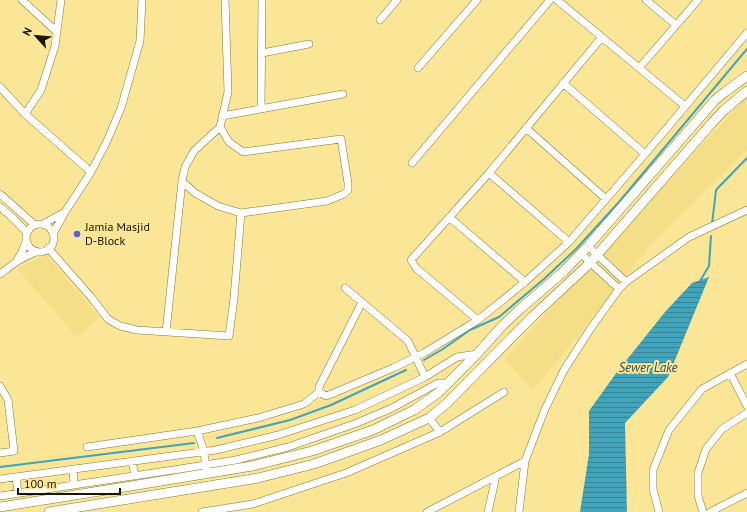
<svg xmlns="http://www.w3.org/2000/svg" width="747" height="512" font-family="'PT Sans',sans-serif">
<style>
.built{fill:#f4de87}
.water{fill:url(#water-rules)}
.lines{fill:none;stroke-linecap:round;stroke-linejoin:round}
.stream{stroke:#41a4ba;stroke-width:2}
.minor-casing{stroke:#8a7728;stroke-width:8}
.major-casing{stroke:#8a7728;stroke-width:10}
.minor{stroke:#fff;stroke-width:7}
.major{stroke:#fff;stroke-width:9}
.poi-dot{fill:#5760d7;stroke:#fbe698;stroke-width:1.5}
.labels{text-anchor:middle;stroke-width:4;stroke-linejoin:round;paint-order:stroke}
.poi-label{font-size:12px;fill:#1a1400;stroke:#fbe698;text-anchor:start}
.water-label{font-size:13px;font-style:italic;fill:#314f57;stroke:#fbe698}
</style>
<defs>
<pattern id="water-rules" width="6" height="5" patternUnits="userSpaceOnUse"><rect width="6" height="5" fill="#41a4ba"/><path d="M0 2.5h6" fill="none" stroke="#368495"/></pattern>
</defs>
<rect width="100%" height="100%" fill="#fbe698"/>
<!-- built -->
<path class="built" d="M747,96V150L650,246L533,391L504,359Z
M46,255L100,318L76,337L17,268Z"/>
<!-- water -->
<path class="water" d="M709,277L668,377L625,423L627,512H580L589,454V411L617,372L665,312L692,283Z"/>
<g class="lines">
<!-- stream -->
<path class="stream" d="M712,224L716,190L747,158
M700,281L709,266L711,236
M424,360L443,349L470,330L499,317L544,279L576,249L619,202L747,49
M217,438L290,420L331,405L406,370
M0,467L194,443"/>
<defs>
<path id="minor" d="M22,0L57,32
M557,0L685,106
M646,0L676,25
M380,20L397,0
M262,53L309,44
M418,68L477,0
M639,68L698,0
M563,83L645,154
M0,87L25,114L91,172
M261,109L262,0
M25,114L41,90L55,46L61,0
M222,116L343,94
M220,127L228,92L225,0
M526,128L606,199
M412,163L550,0
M489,173L569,242
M0,194L35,225
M0,207L14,219L27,233
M449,217L525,282
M43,224L65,212
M26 238a14 14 0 1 1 28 0a14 14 0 1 1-28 0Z
M53,234L65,212L91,172L107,141L121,108L140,41L142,0
M588,246L626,282
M48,248L91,297L108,319L120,326L137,330L229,336L234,298L241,213L218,206L195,193L182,181L185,167L194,151L220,127L229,142L243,152L341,139L348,183V190L344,194L327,201L241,213
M581,254L619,289
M17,260L22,252L26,241
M0,274C12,265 22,257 36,252
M345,288L408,341L425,377L457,357L477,354
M478,320L416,268L411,260L489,173L602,37
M166,332L182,181
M730,373L747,406
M0,386L8,400L14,451L0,453
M319,392L326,396L329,395L393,368L424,353L478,320L525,282L569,242L645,154L747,33
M429,418L440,432
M197,431L204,451L206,469
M87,447L197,431L258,418L304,404L319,392V387L362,302
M132,461L135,476
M73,469L74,485
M16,477L18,493
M0,479L216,450L278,435L355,410L425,377
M0,496L180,469L236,460L288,447L357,423L392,408L438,383H449
M202,512L253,504L346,473L440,432L504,392
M427,512L525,461
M488,512L496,476
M519,512L525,461L545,409L564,370L589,331L619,289L626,282L689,237L747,210
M659,512L653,489V470L669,430L702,389L747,364
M703,512L698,496V473L706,449L722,429L747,413
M710,512L747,493"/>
<path id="major" d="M0,507L131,486L252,466L312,451L373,430L414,410L438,393L477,354L503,325L519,310L564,271L588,246L715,100L725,92L747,76
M49,512L258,478L314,464L381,440L429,418L446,404L533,316L590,263L711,124L724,110L747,91"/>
</defs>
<!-- minor casing -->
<use href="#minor" class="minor-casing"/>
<!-- major casing -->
<use href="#major" class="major-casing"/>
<!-- minor -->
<use href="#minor" class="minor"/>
<!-- major -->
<use href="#major" class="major"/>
</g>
<!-- markers -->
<circle class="poi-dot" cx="77" cy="234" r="4"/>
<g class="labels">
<!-- poi labels -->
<g class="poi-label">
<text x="85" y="231">Jamia Masjid<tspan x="85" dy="14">D-Block</tspan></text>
</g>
<!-- water labels -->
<g class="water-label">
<text x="648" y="372">Sewer Lake</text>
</g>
</g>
<!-- north arrow -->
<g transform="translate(36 36) rotate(297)" stroke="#fbe698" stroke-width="3" paint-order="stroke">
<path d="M0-3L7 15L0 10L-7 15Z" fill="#1a1400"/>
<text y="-6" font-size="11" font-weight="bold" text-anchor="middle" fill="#1a1400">N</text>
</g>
<!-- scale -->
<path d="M18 488v6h102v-6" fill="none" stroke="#1a1400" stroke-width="2"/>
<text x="24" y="488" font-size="12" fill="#1a1400" stroke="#fbe698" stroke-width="3" paint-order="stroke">100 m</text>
</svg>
